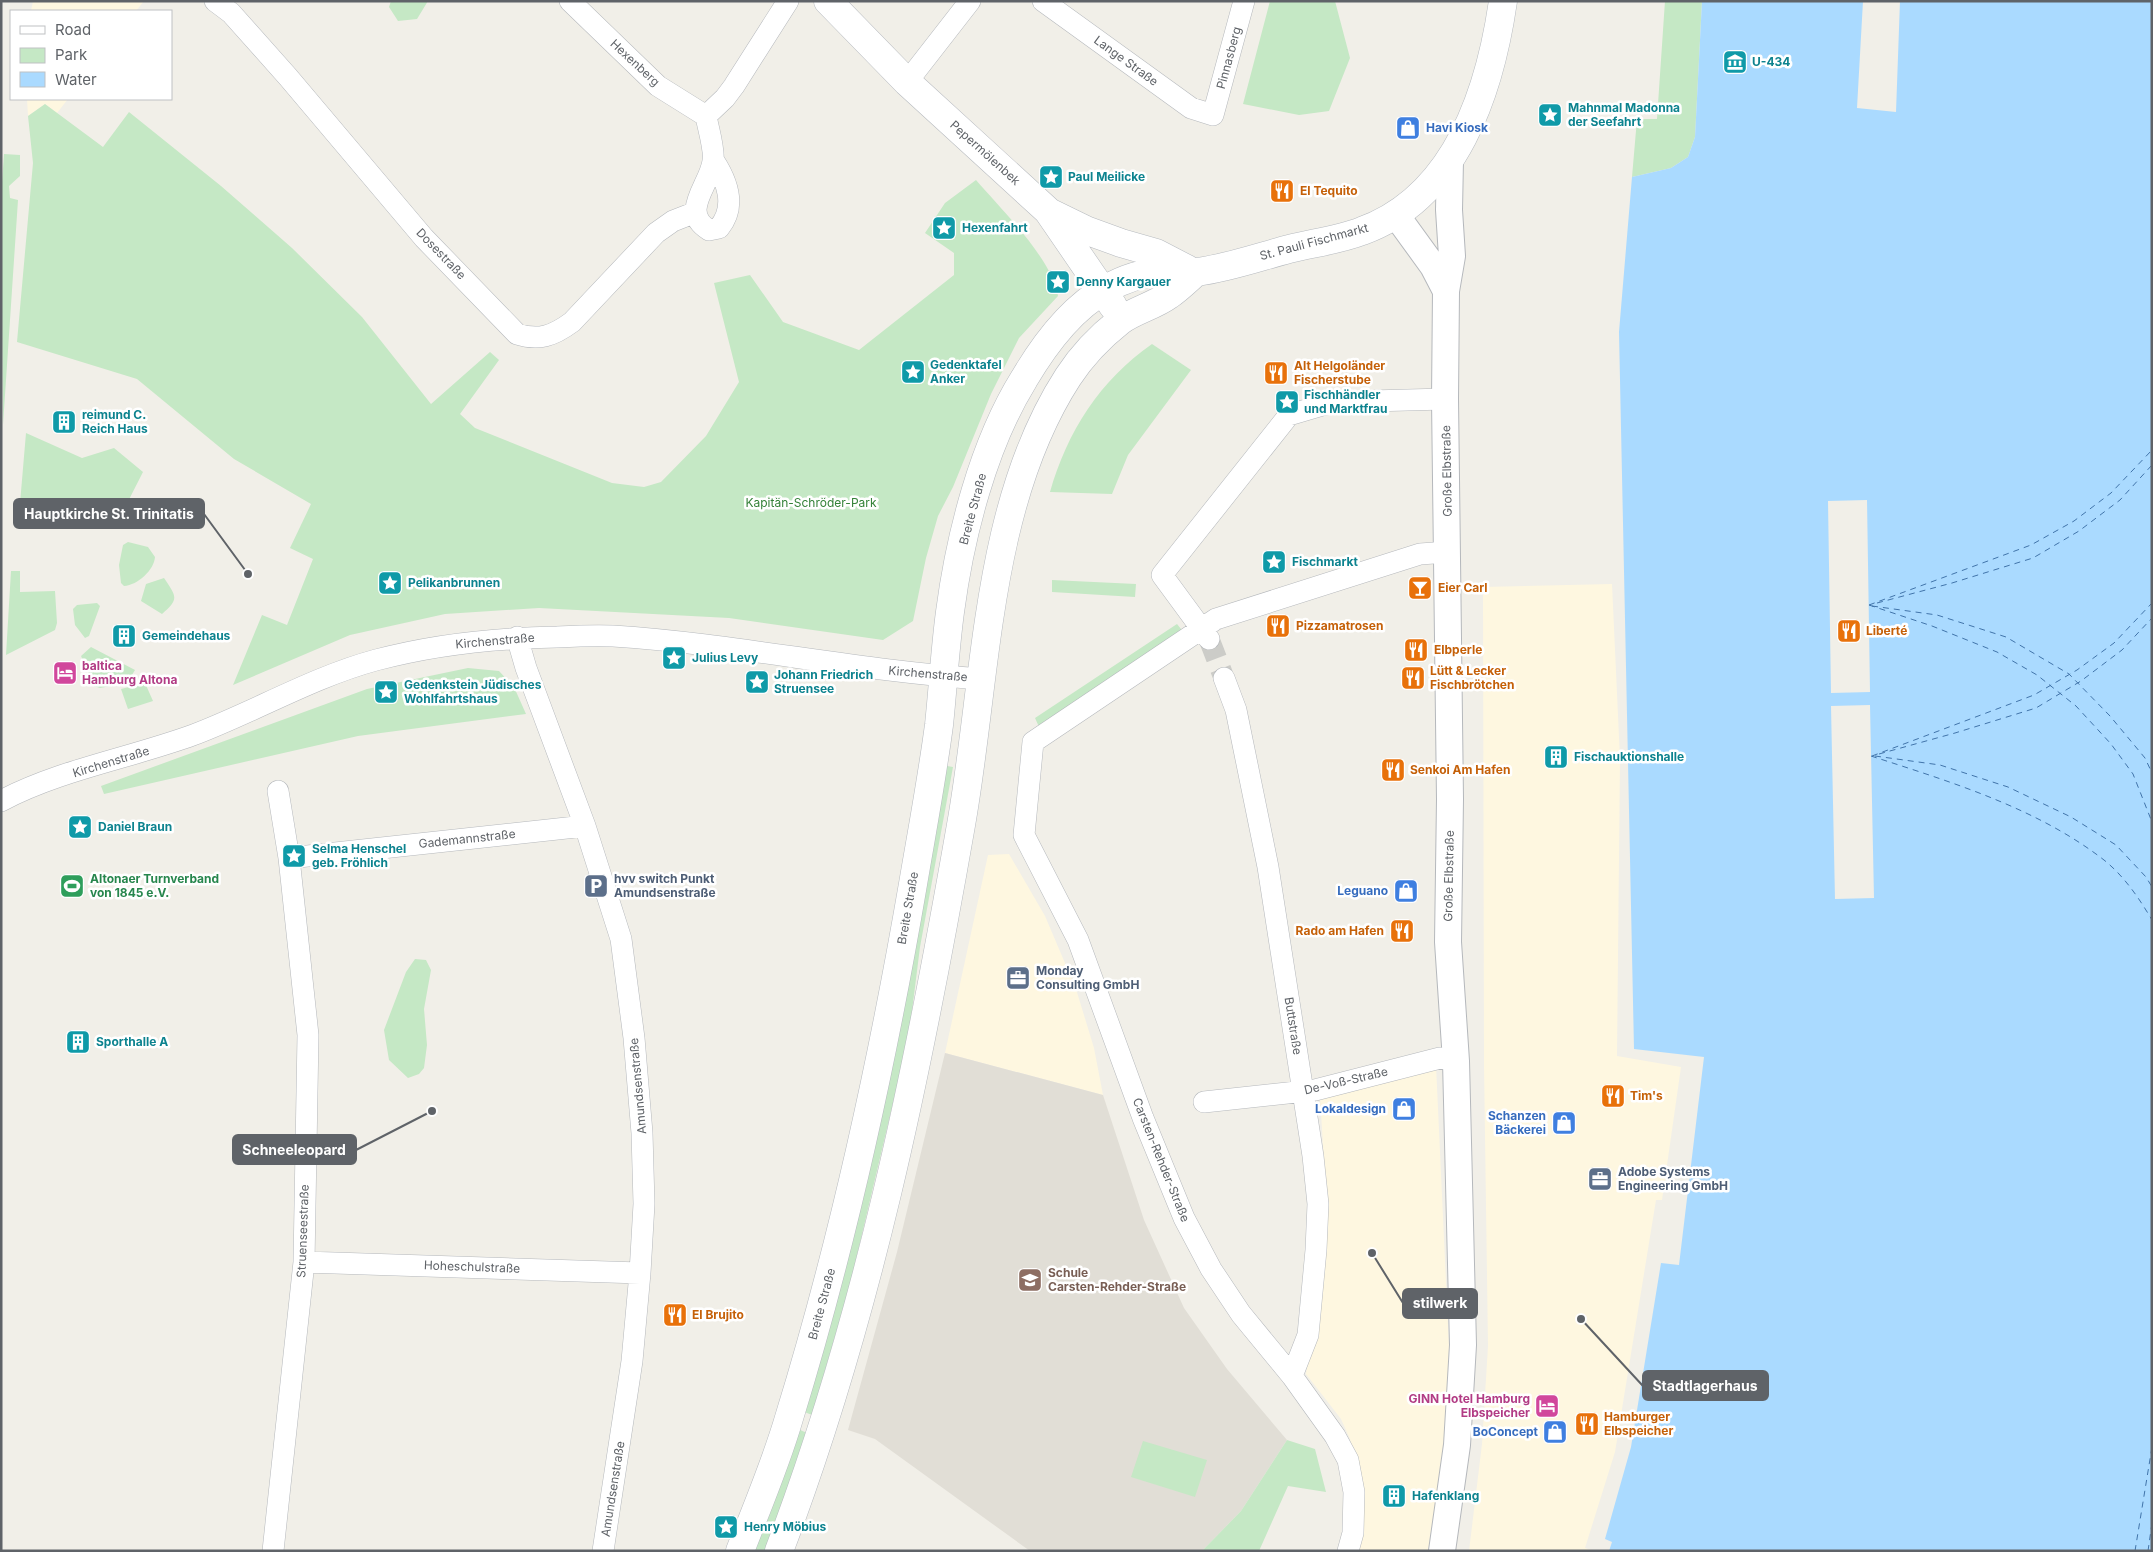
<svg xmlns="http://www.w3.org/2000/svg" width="2153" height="1552" font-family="Inter,sans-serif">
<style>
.commercial{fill:#fef7e0}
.education{fill:#e1ded6}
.green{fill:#c5e8c5}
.water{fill:#aadaff}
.pier{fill:#f1efe8}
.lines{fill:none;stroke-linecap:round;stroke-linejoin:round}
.ferry{stroke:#4174aa;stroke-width:1;stroke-dasharray:6 5;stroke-linecap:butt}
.minor-tunnel{stroke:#ccccc8;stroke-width:21;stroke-dasharray:21 11;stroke-linecap:butt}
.minor-casing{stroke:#b5b8bc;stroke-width:22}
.tertiary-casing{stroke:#b5b8bc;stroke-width:28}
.secondary-casing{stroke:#b6babf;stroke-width:29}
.minor{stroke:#fff;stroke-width:21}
.tertiary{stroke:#fff;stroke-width:26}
.secondary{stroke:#fff;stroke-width:28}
.labels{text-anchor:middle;stroke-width:5;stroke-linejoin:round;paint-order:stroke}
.street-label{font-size:12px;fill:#5f6368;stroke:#fff}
.culture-label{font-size:12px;font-weight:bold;fill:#0d838f;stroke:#fff;text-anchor:start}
.shop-label{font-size:12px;font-weight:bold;fill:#366cbe;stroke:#fff;text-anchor:end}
.food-label{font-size:12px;font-weight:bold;fill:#c56008;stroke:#fff;text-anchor:start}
.park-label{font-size:12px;fill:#348238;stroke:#fff}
.hotel-label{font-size:12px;font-weight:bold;fill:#b23c85;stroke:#fff;text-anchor:start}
.leisure-label{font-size:12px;font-weight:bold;fill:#27864d;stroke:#fff;text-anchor:start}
.service-label{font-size:12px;font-weight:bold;fill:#4e5e75;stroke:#fff;text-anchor:start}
.education-label{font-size:12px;font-weight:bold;fill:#785e54;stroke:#fff;text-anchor:start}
.leader{fill:none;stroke:#5f6368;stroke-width:2}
.callout-dot{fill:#5f6368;stroke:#fff;stroke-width:2}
.callout{fill:#5f6368;stroke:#5f6368;stroke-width:2}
.callout-label{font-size:14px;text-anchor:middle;font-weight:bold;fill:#fff}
</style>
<rect width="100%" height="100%" fill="#f1efe8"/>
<!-- commercial -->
<path class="commercial" d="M33,1H144L136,11H31Z
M27,99H68L57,113L45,104L28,116Z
M1612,584L1620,759L1617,1056L1681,1067L1662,1200H1656L1615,1452L1585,1548L1594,1551H1469L1482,1444L1488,1346L1484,1065L1483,587Z
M1009,854L1045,916L1076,989L1094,1048L1103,1095L945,1053L988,855Z
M1436,1065L1449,1347L1445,1441L1428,1551H1351L1362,1506L1350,1439L1341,1419L1306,1374L1323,1255L1326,1196L1320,1096Z"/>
<!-- education -->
<path class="education" d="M945,1053L1103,1095L1144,1220L1184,1308L1227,1369L1287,1440L1241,1511L1202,1551H1030L875,1439L848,1430L897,1252Z"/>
<!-- green -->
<path class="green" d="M391,1H428L417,19L398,21L389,7Z
M1270,1H1335L1350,58L1329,111L1299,115L1243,104Z
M1665,1H1702L1695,137L1688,157L1671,168L1632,177L1637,119H1657Z
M45,104L103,147L129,112L221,186L292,248L362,317L431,404L490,352L499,360L460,414L475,428L612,483L644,487L661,482L706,436L739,382L714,283L750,275L783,322L859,350L954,275V253L925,233L945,203L976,180C1001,209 1053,260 1058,296L1019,338L991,394L953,487L938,516L926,558L913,621L883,640L729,618L539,608L445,614L350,635L233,685L262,615L287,625L313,559L290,548L311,504L234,459L137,379L17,342L33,163L28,116Z
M4,154L20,155V176L9,186L10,198L18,200L3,425L1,196Z
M1152,344L1191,370L1128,455L1112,494L1050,492C1067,432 1100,380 1152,344Z
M26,433L82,458L114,448L143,472L117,523L18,527Z
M128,542L148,547L155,557C154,570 138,585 124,586L121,583L119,565L123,545Z
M11,571H20V592L55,591L57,623L55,630L6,655Z
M164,578C176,596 180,599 162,614L141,601L146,584Z
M1052,580L1136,584L1135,597L1052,592Z
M97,603L100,606L89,636L85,638L75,625L73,609L77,605Z
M1177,624L1185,634L1040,729L1035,718Z
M91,647L135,670L127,683L100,688L94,686L81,656Z
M468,668L499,671L514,687L526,714L358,736L104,794L101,786L367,689Z
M145,683L153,701L128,709L121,689Z
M947,766L953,767L920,947L909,1035L850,1285L812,1415L802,1411L818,1367L866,1187L898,1038L908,973Z
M415,959L426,960L431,970L424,1009L427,1045L424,1068L419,1074L408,1078L389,1060L384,1030L406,972Z
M798,1429L807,1433L765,1551H755Z
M1287,1440L1315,1449L1326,1492L1288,1486L1259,1551H1202L1241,1511Z
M1143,1441L1207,1460L1195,1497L1131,1477Z"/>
<!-- water -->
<path class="water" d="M1702,1H2152V1551H1609L1612,1542L1605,1539L1631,1447L1661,1263L1679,1265L1704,1057L1634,1049L1619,332L1632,177L1671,168L1688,157L1695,137Z"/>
<!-- pier -->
<path class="pier" d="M1863,1H1900L1896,112L1857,108Z
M1867,500L1870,692L1831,693L1828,501Z
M1870,705L1874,898L1835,899L1831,706Z"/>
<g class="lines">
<!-- ferry -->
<path class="ferry" d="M1877,603L1952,583L2033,558L2079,531L2120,500L2152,465
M1869,605L1932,626L1997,652L2037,675L2076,706L2111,744L2133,774L2152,822
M1869,605L2031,545L2074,521L2111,493L2152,450
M1872,606L1937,615L2006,637L2069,674L2110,716L2145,758L2152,773
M1879,754L1955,733L2036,708L2081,681L2122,650L2152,618
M1871,756C1951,782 2037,808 2104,860C2124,876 2139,898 2152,920
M1872,756L2034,695L2077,670L2114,643L2152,603
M1875,756L1940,765L2008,787L2071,817L2116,845L2146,877L2152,887
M2135,1551L2152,1447
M2148,1551L2152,1523"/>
<!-- minor-tunnel -->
<path class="minor-tunnel" d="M1209,639L1224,678"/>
<defs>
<path id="minor" d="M215,1L231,13L288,77L424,238L517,334C539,341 553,336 572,322L656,233L673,221L696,212
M570,1L658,86L706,116
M1043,1L1191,108L1213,115L1244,1
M907,82L970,1
M706,116C708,128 715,150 713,161C710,185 679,212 709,230L719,228C737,206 727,181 714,161
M706,116L725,98L734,86L788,1
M517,637L526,668L585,826L621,939L634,1038L642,1133L644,1204L640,1273L632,1361L603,1551
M1209,639L1162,575L1289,415L1333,402L1445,399
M1224,678L1236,710L1268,867L1313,1156L1318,1204L1316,1250L1308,1335L1292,1376
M1,801C59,770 130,758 193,735C254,712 313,677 376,660C436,644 496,638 557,637C576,636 595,635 613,636C737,644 858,671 982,679
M289,858L585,826
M1204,1102L1315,1090L1440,1058L1456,1061
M304,1262L640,1273
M273,1551L304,1262L308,1035L289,858L278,791
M1348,1551L1353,1533L1354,1492L1348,1460L1335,1436L1292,1376L1241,1314L1211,1269L1184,1218L1143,1118L1078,940L1024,835L1033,742L1216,619L1420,554L1448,552"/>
<path id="tertiary" d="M1396,215L1433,266L1446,291
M1442,1551L1457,1445L1463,1345L1456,1061L1448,942L1450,799L1445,399L1446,291L1452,256L1449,210L1450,160"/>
<path id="secondary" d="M828,1L907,82L1048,211L1113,306
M1049,212L1088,231L1121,243L1156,253L1187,269
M740,1551C757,1507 776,1463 789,1418C843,1243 882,1064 913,884C922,831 932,778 939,725C943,687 945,649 950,612C960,536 983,445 1024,379C1044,345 1070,309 1106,289C1122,280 1141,273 1159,272C1172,271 1185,274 1197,272C1228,268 1259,257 1289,249C1313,243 1339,240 1362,231C1456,197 1490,91 1503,1
M779,1551C868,1317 918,1071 961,825C987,679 985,505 1068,377C1081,357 1101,336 1120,321C1135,310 1154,306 1169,295C1178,289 1187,280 1195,273"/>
</defs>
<!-- minor casing -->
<use href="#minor" class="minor-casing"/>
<!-- tertiary casing -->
<use href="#tertiary" class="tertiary-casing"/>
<!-- secondary casing -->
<use href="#secondary" class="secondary-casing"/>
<!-- minor -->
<use href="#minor" class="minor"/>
<!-- tertiary -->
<use href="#tertiary" class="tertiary"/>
<!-- secondary -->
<use href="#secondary" class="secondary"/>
</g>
<!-- icons -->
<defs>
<symbol id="museum-square" viewBox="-11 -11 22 22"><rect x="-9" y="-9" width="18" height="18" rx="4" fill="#0f9aa8" stroke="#fff"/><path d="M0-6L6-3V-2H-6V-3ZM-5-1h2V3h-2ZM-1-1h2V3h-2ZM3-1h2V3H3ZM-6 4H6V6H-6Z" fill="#fff"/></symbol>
<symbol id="sight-square" viewBox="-11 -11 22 22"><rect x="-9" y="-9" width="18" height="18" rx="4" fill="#0f9aa8" stroke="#fff"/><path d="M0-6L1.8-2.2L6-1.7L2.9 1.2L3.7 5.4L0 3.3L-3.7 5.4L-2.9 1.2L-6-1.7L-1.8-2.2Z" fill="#fff"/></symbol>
<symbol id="shop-square" viewBox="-11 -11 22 22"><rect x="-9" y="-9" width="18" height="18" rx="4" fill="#3f7fe0" stroke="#fff"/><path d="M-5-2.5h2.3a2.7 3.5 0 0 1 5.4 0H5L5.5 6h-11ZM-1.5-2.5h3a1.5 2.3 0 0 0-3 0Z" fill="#fff"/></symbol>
<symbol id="restaurant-square" viewBox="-11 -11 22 22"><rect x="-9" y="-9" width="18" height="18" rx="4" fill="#e8710a" stroke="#fff"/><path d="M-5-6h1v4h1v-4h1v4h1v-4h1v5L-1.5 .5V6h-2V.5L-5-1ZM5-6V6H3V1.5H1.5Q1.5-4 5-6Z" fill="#fff"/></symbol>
<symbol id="building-square" viewBox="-11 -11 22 22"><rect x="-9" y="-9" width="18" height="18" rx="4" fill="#0f9aa8" stroke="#fff"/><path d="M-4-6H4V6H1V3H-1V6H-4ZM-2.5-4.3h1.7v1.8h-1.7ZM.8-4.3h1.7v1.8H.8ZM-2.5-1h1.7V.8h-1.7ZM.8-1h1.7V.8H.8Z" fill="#fff"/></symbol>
<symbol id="bar-square" viewBox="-11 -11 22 22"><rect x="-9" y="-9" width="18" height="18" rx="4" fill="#e8710a" stroke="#fff"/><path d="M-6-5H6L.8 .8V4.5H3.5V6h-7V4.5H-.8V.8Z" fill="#fff"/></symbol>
<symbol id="hotel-square" viewBox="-11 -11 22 22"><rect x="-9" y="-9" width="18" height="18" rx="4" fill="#d1479c" stroke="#fff"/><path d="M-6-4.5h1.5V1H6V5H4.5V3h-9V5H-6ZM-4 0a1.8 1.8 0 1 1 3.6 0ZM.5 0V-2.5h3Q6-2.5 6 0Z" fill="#fff"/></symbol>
<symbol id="stadium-square" viewBox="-11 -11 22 22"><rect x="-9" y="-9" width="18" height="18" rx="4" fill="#2e9e5b" stroke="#fff"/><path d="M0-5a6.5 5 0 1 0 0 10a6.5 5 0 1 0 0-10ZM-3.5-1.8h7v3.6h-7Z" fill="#fff"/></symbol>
<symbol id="parking-square" viewBox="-11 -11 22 22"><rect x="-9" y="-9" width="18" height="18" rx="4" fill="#5c6f8a" stroke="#fff"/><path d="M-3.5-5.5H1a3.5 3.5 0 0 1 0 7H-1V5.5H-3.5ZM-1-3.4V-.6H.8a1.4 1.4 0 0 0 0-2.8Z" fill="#fff"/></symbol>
<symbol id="office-square" viewBox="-11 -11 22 22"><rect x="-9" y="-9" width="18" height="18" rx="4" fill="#5c6f8a" stroke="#fff"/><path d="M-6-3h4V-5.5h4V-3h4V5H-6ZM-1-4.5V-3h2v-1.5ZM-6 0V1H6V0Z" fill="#fff"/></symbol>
<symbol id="school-square" viewBox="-11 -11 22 22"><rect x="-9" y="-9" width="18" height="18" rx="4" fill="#8d6e63" stroke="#fff"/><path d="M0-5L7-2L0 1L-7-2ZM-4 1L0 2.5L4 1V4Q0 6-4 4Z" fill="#fff"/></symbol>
</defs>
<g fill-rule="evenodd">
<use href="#museum-square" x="1721" y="48" width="28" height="28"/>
<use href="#sight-square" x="1536" y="101" width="28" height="28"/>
<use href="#shop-square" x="1394" y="114" width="28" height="28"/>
<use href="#sight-square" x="1037" y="163" width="28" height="28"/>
<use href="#restaurant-square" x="1268" y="177" width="28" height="28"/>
<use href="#sight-square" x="930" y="214" width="28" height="28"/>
<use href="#sight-square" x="1044" y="268" width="28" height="28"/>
<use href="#sight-square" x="899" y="358" width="28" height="28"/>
<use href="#restaurant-square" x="1262" y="359" width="28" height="28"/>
<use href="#sight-square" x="1273" y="388" width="28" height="28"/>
<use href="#building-square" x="50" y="408" width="28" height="28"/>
<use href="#sight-square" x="1260" y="548" width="28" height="28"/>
<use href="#sight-square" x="376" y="569" width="28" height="28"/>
<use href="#bar-square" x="1406" y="574" width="28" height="28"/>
<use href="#restaurant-square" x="1264" y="612" width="28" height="28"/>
<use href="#restaurant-square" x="1835" y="617" width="28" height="28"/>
<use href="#building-square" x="110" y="622" width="28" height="28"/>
<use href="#restaurant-square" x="1402" y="636" width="28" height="28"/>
<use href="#sight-square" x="660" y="644" width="28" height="28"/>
<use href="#hotel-square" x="51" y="659" width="28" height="28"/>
<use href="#restaurant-square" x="1399" y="664" width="28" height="28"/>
<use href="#sight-square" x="743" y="668" width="28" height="28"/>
<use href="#sight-square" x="372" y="678" width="28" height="28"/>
<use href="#building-square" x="1542" y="743" width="28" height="28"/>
<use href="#restaurant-square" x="1379" y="756" width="28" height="28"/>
<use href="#sight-square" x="66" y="813" width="28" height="28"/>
<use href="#sight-square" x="280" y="842" width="28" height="28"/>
<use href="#stadium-square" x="58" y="872" width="28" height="28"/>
<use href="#parking-square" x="582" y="872" width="28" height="28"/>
<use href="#shop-square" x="1392" y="877" width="28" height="28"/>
<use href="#restaurant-square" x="1388" y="917" width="28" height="28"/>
<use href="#office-square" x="1004" y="964" width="28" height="28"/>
<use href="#building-square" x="64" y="1028" width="28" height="28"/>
<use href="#restaurant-square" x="1599" y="1082" width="28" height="28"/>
<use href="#shop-square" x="1390" y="1095" width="28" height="28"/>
<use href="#shop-square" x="1550" y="1109" width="28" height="28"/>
<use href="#office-square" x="1586" y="1165" width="28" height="28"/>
<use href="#school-square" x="1016" y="1266" width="28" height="28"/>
<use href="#restaurant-square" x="661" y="1301" width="28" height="28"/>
<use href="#hotel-square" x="1533" y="1392" width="28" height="28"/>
<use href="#restaurant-square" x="1573" y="1410" width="28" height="28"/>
<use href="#shop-square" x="1541" y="1418" width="28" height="28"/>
<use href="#building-square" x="1380" y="1482" width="28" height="28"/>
<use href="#sight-square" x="712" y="1513" width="28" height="28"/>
</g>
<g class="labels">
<!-- street labels -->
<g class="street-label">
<text transform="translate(1229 58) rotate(-75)" y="4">Pinnasberg</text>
<text transform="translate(1126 61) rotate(36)" y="4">Lange Straße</text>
<text transform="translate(635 63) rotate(43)" y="4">Hexenberg</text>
<text transform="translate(985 153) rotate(42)" y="4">Pepermölenbek</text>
<text transform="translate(1314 242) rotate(-15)" y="4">St. Pauli Fischmarkt</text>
<text transform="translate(441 254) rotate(46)" y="4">Dosestraße</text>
<text transform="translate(1447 471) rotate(-91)" y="4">Große Elbstraße</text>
<text transform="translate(973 509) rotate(-75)" y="4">Breite Straße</text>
<text transform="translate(495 641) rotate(-5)" y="4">Kirchenstraße</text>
<text transform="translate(928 674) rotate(5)" y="4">Kirchenstraße</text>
<text transform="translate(111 762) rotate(-17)" y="4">Kirchenstraße</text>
<text transform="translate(467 839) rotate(-6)" y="4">Gademannstraße</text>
<text transform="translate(1449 876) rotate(-89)" y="4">Große Elbstraße</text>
<text transform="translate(908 908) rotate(-80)" y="4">Breite Straße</text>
<text transform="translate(1293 1026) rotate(81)" y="4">Buttstraße</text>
<text transform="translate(1346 1081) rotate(-13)" y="4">De-Voß-Straße</text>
<text transform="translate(638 1086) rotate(-95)" y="4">Amundsenstraße</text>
<text transform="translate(1161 1160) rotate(68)" y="4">Carsten-Rehder-Straße</text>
<text transform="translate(303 1231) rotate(-88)" y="4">Struenseestraße</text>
<text transform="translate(472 1267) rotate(2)" y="4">Hoheschulstraße</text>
<text transform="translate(822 1304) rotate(-75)" y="4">Breite Straße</text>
<text transform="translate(613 1489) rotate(-81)" y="4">Amundsenstraße</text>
</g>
<!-- culture labels -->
<g class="culture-label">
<text x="1752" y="66">U-434</text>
<text x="1568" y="112">Mahnmal Madonna<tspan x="1568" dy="14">der Seefahrt</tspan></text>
<text x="1068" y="181">Paul Meilicke</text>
<text x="962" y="232">Hexenfahrt</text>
<text x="1076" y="286">Denny Kargauer</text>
<text x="930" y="369">Gedenktafel<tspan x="930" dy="14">Anker</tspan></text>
<text x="1304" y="399">Fischhändler<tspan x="1304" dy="14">und Marktfrau</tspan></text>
<text x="82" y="419">reimund C.<tspan x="82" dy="14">Reich Haus</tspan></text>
<text x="1292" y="566">Fischmarkt</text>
<text x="408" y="587">Pelikanbrunnen</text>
<text x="142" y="640">Gemeindehaus</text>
<text x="692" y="662">Julius Levy</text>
<text x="774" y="679">Johann Friedrich<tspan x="774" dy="14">Struensee</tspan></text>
<text x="404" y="689">Gedenkstein Jüdisches<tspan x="404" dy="14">Wohlfahrtshaus</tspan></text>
<text x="1574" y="761">Fischauktionshalle</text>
<text x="98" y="831">Daniel Braun</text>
<text x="312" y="853">Selma Henschel<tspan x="312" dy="14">geb. Fröhlich</tspan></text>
<text x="96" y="1046">Sporthalle A</text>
<text x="1412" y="1500">Hafenklang</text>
<text x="744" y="1531">Henry Möbius</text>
</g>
<!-- shop labels -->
<g class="shop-label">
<text x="1426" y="132" text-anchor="start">Havi Kiosk</text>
<text x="1388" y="895">Leguano</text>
<text x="1386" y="1113">Lokaldesign</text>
<text x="1546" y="1120">Schanzen<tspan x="1546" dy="14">Bäckerei</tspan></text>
<text x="1538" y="1436">BoConcept</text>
</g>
<!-- food labels -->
<g class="food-label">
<text x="1300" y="195">El Tequito</text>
<text x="1294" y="370">Alt Helgoländer<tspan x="1294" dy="14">Fischerstube</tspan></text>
<text x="1438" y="592">Eier Carl</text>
<text x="1296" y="630">Pizzamatrosen</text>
<text x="1866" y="635">Liberté</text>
<text x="1434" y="654">Elbperle</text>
<text x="1430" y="675">Lütt &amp; Lecker<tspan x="1430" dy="14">Fischbrötchen</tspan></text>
<text x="1410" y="774">Senkoi Am Hafen</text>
<text x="1384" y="935" text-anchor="end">Rado am Hafen</text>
<text x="1630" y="1100">Tim's</text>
<text x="692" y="1319">El Brujito</text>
<text x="1604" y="1421">Hamburger<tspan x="1604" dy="14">Elbspeicher</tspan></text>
</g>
<!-- park labels -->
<g class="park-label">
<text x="811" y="507">Kapitän-Schröder-Park</text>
</g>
<!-- hotel labels -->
<g class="hotel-label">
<text x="82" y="670">baltica<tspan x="82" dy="14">Hamburg Altona</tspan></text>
<text x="1530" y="1403" text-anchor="end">GINN Hotel Hamburg<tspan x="1530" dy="14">Elbspeicher</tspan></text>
</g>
<!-- leisure labels -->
<g class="leisure-label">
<text x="90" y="883">Altonaer Turnverband<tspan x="90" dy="14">von 1845 e.V.</tspan></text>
</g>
<!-- service labels -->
<g class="service-label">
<text x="614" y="883">hvv switch Punkt<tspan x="614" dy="14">Amundsenstraße</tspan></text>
<text x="1036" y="975">Monday<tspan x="1036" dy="14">Consulting GmbH</tspan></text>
<text x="1618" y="1176">Adobe Systems<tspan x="1618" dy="14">Engineering GmbH</tspan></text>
</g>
<!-- education labels -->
<g class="education-label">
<text x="1048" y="1277">Schule<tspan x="1048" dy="14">Carsten-Rehder-Straße</tspan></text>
</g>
</g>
<!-- callouts -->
<path class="leader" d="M248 574L204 514M432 1111L356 1150M1372 1253L1403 1303M1581 1319L1643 1386"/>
<g class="callout-dot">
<circle cx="248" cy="574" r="5"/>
<circle cx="432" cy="1111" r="5"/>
<circle cx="1372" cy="1253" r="5"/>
<circle cx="1581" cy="1319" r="5"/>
</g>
<g class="callout">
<rect x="14" y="499" width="190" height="29" rx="5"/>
<rect x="233" y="1135" width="123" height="29" rx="5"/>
<rect x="1403" y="1289" width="74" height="29" rx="5"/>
<rect x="1643" y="1371" width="125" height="29" rx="5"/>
</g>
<g class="callout-label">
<text x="109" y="519">Hauptkirche St. Trinitatis</text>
<text x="294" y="1155">Schneeleopard</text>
<text x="1440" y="1308">stilwerk</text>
<text x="1705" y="1391">Stadtlagerhaus</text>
</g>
<!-- border -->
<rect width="2153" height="1552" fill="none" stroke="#5f6368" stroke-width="5"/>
<!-- legend -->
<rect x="10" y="10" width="162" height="90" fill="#ffffff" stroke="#bfc1c3"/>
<rect x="20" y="26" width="25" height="8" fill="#ffffff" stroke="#bfc1c3"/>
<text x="55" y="35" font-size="15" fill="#5f6368">Road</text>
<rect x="20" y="48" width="25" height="15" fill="#c5e8c5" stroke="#bfc1c3"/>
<text x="55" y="60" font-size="15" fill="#5f6368">Park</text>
<rect x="20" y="72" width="25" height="15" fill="#aadaff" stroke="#bfc1c3"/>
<text x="55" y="85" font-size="15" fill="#5f6368">Water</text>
</svg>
